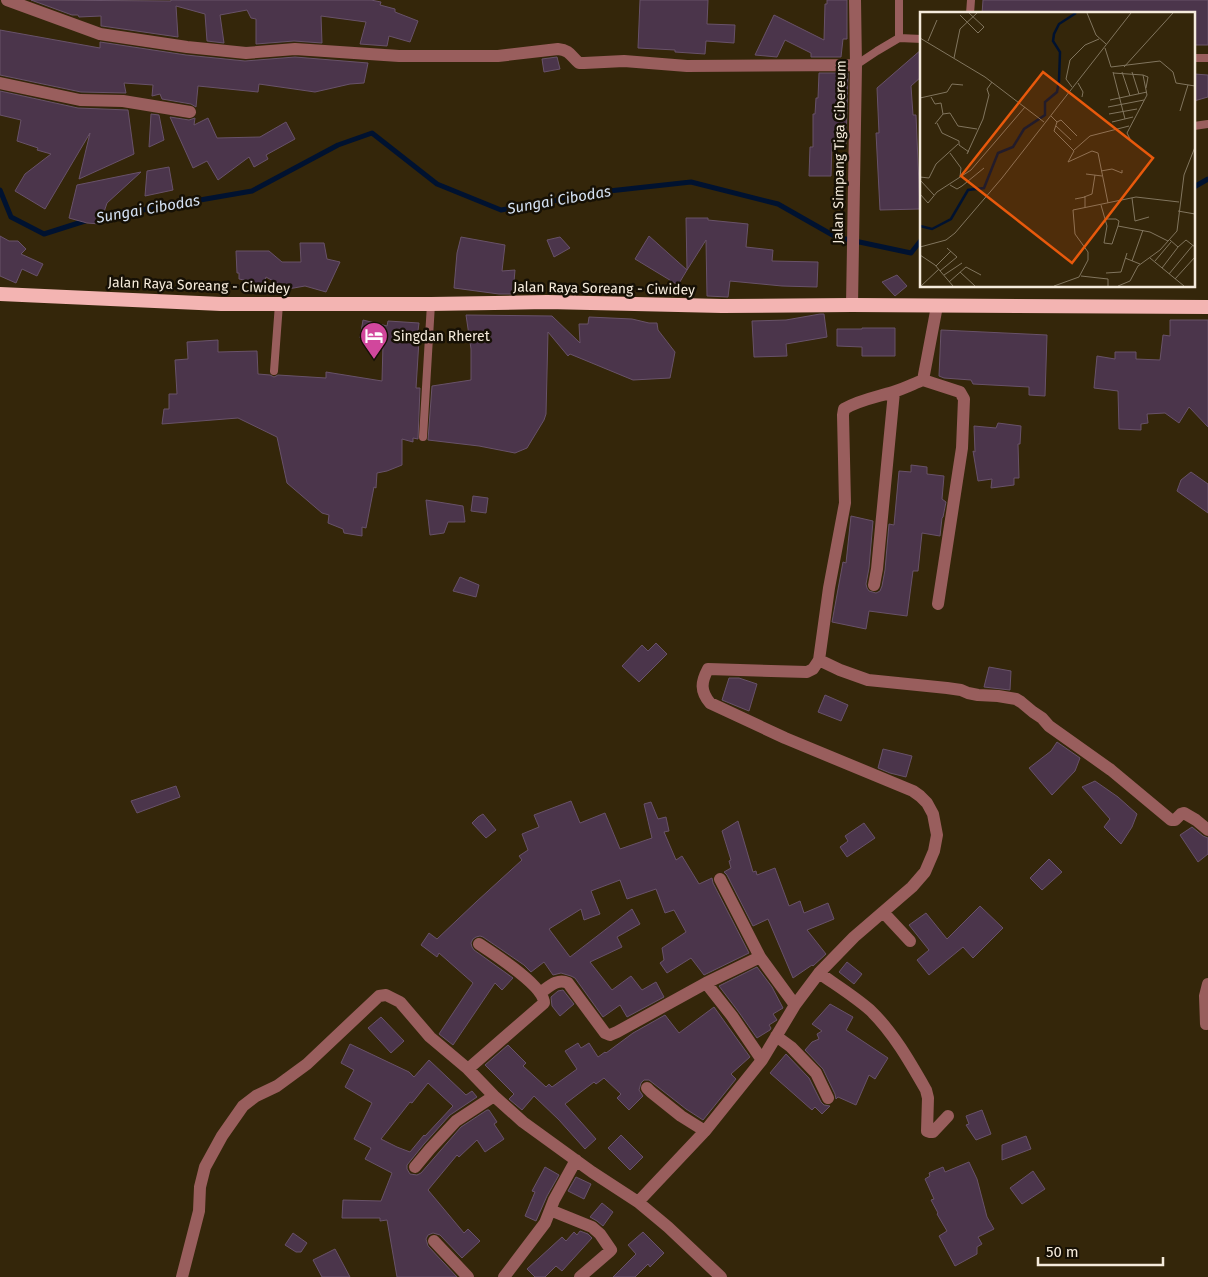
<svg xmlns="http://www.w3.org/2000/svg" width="1208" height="1277" font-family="'Fira Sans',sans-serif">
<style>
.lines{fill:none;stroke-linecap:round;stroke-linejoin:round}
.stream{stroke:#001230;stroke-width:5}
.building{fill:#4b354b;stroke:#685269;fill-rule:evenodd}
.service{stroke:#995e5d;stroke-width:8}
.minor{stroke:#995e5d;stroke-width:12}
.trunk{stroke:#f3b4b2;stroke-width:14}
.labels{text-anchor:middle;stroke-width:5;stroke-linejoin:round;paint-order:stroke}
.street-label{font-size:14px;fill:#f5ebdc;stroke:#161005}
.poi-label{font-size:14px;fill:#f5ebdc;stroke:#161005;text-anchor:start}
.water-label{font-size:15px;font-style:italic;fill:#d5e2f4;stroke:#161005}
.inset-river{fill:none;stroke:#001230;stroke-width:2.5}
.inset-road{fill:none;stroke:#81755e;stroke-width:1}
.view{fill:#e8590c;fill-opacity:0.15;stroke:#e8590c;stroke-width:2.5}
.inset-edge{fill:none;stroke:#f5ebdc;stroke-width:2.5}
</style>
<rect width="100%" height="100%" fill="#34260a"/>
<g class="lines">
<!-- stream -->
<path class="stream" d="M1194,187L1208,179
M0,190L11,217L44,234L88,220
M96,218L252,191L338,145L372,133L437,184L501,210L609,191L691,182L778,204L836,237L911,253L922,239"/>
</g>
<!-- building -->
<path class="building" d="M31,0L171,1V0H371L381,2L380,5L395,9V12L418,21L410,42L389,36L387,46L360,44L366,22L321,16L322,43L294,41L256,44V19L251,18L247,10L220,15L224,43L207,41L205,14L176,6L178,37L102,26H101V16L79,17L78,15H72Z
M640,0H708L707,24L735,25L734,43L706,41L705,54L675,52V50L638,48Z
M827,0H847V39H843L841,57H811V53L785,40L777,57L755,55L774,15L824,40L825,4H827Z
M983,0H1208V45H1194V14H982Z
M0,30L100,48V42L186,55L245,61L295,57L368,63L364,83L350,84L315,92L259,84L258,92L198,86L196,107L191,104L162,99L160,94L152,96L153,85L124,83L126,93L81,92L0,75Z
M922,49V76L911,86L913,115H916L920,209L880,210L876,133H879L877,88Z
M557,57L560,69L544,72L542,59Z
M819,73H848L846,144L832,143L831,176H809L810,147H813V114H815L816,98H818Z
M1194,74L1208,75V97L1194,101Z
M0,91L78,108L128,110L134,154L79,179L90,133L45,209L15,191L25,174L51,154L37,150L38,148L17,141L21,120L0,115Z
M151,114L159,115L164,140L149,147Z
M170,117L189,120L195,118L194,125L208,118L217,138L260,137L286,122L295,139L266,155L268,159L254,167L249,157L218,180L207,161L193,168Z
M169,167L173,190L145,196L147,171Z
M141,172L107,203L100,224L87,223L69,218L77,185Z
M686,218H708V220L748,224L746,247L773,250L772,261L818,262L817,287L782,286L730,281L728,297L707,296L706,240L687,270Z
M0,236L9,241H18L26,249L21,254L43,264L37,276L22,269L16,283L0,276Z
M649,236L687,270L678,285L635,259Z
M461,237L505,245L502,271L515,270L513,294H499L454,288L457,253Z
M560,237L570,248L554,257L547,240Z
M300,243H324L327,259L340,262L326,292L305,286L288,289L266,277L263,289L250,284L249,281L239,279V273H237L236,251H269L282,262H301Z
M897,275L907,286L895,296L882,282Z
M820,314H824L827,337L786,344L787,356L754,357L752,321L786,320Z
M466,315L552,316L580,343L579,324H588L589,317L632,319L649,323H657L658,330L675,352L670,378L633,380L570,354L568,356L548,332L546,414L544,420L527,448L515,453L479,446L428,440L432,386L471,380V349Z
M363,320L387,326L388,321L419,323L417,339L419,340L416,388H420L418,439L413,438V442L402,439V465L387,471L377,473L376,488L374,487L366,528L362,527V536L344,533L343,529L328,523L329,515L322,513L287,483L277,437L238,418L162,424L164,409H169V394H177L175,360L188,359L187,342L218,340V352L257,351L258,374L270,375L274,377L278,375L326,378V372L382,381L383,344L360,338Z
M1170,320H1208V427L1189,407L1179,423L1165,413L1147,414L1148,423L1141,424V430L1119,429L1118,391L1094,388L1097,356L1115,359V352H1136V359L1160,360L1163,335L1170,336Z
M862,328H895V356H862V347L837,346V329H862Z
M941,330L1047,335L1045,396L1029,395V387L973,384L971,380L944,378L939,376Z
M998,423L1021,426L1020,444H1018L1019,478H1014V485L991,488L992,479L978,481L973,451L975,452L974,426L996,428Z
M911,465L927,467V474L944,476L942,499L946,502L943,517L942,518L940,536L922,533L918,571H913L907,616L869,611L866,629L832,622L843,562L846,563L851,516L873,521L869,568L866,584L867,588L869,591L876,593L880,591L882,586L885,570L889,524L894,525L899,471L911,472Z
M1191,472L1208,484V513L1177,491L1181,480Z
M473,496L488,498L486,513L471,511Z
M426,500L463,506L465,522H448L444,533L430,535Z
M460,577L479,585L476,597L453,591Z
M656,643L667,654L639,682L622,666L642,645L648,651Z
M989,667L1011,671L1010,690L984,687Z
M729,678H739L757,684L749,711L739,707L722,700Z
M825,695L848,705L841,721L818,712Z
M1057,742L1080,758L1075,771L1052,795L1029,768L1051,751Z
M883,749L912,756L906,777L890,773L878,768Z
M1095,781L1118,797L1137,814L1132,827L1121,844L1104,827L1110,819L1082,787Z
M176,786L180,797L137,813L131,801Z
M571,801L580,823L605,813L620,849L652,838L644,804L651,802L658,819L666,817L669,831L664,832L676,860L682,856L699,884L712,878L713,883L749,953L704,975L691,958L667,973L660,963L664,960L662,948L686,932L674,910L665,913L656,889L627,899L620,880L591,891L600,914L584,920L581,909L549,929L570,957L632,909L640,924L617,937L622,947L590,962L612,990L631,976L642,990L656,982L664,997L627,1017L620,1005L603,1017L575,978L571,976L561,973L553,975L544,962L531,972L524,965L483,937L480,936L476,937L473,939L471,943L472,947L474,950L513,978L502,990L495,983L453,1045L439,1034L473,983L439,953L437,957L421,945L429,933L437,939L476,902L522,860L519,856L528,850L522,834L539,827L534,815Z
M483,814L496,830L486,838L472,823L478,817Z
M738,821L753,872L756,871L757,875L775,868L789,906L800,901L804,913L828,903L834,919L807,930L826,954L813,966L812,965L793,978L768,919L753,926L727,875L724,872L731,868L729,861L731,860L722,831Z
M864,823L875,838L847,857L840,847L848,841L845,836Z
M1192,827L1203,836L1208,838V854L1198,862L1180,835Z
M1049,859L1062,872L1042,890L1030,878Z
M980,906L1003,928L973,958L963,947L929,975L917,960L929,950L909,925L926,913L947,939Z
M847,962L862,974L854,984L839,972Z
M757,967L772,987L783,1008L773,1014L777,1020L769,1025L771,1028L770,1030L757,1038L738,1011L719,986Z
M563,990L574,1004L560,1016L552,1006L551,997L558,991Z
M830,1004L853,1017L846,1030L888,1058L875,1079L869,1075L856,1105L838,1097L836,1099L835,1094L823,1069L805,1050L812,1042L819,1039L817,1034L822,1031L812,1024Z
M714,1007L750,1057L731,1074L736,1079L703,1120L686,1109L649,1080H644L641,1083L639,1090L643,1096L629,1110L617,1098L621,1094L604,1078L596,1084L594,1082L565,1104L596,1139L585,1149L559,1120L534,1096L522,1110L509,1099L514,1094L485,1065L508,1045L526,1063L523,1066L546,1087L549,1084L552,1087L577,1069L565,1051L578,1043L581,1048L589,1043L598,1057L605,1052L606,1053L633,1033L665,1015L679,1033Z
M381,1017L404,1041L391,1053L368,1028Z
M350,1044L409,1072L414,1077L429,1060L466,1095L472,1091L477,1097L450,1115L424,1144L407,1165V1169L410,1174L417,1175L421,1173L461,1127L487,1110H489L497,1122L494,1124L504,1139L485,1152L477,1140L459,1157L457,1155L428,1190L464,1233L468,1229L480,1241L462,1258L440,1235L433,1233L428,1235L426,1239L428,1246L457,1277H397L387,1220L380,1221V1218H342L343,1200L381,1201L392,1173L365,1159L371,1148L354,1139L372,1103L345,1087L354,1070L341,1063ZM428,1083L453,1106L425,1136L424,1135L410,1152L397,1147L381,1139L410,1102L412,1103Z
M786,1054L809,1078L821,1102L824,1105L830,1106L822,1114L815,1107L812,1110L770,1073Z
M982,1110L991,1134L976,1140L966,1125L969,1124L966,1116Z
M621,1135L643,1157L630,1170L608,1148Z
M1026,1136L1031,1149L1002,1160V1145Z
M969,1162L977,1179L987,1217L994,1229L978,1237L982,1244L977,1247V1254L955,1266L939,1236L947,1231L937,1214L938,1213L931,1200L934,1199L925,1179L930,1176L929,1173L943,1167L945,1172Z
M545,1167L559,1175L547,1196L536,1221L525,1216L535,1192L532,1191Z
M1033,1171L1045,1189L1022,1204L1010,1188Z
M576,1177L591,1184L584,1199L568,1191Z
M602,1203L613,1212L603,1226L597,1221L590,1217Z
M580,1231L588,1234L592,1238L562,1271L556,1266L545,1277H535L527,1269L562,1237L566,1241L574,1232L577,1235Z
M643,1232L664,1253L650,1267L648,1264L635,1277H613L636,1254L628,1245Z
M293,1233L307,1243L301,1252H296L285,1245Z
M335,1249L350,1277H322L313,1260Z"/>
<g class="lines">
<!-- service -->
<path class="service" d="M899,0V38
M970,14L971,0
M1194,58H1208
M856,65L877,51L899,38L922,39
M1194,126L1208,124
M274,371L279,304
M423,437L431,304"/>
<!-- minor -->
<path class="minor" d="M7,0L100,34L187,47L246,53L295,49L399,56H498L558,49C570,50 571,56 579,63H584L624,61L687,66L856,65
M0,83L80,100L123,101L190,112
M852,305L856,65L855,0
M923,380L960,392L964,399L962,448L938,604
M874,585L877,569L894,392
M819,660L840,670L868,680L947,688L961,690L968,693L978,695L998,696L1016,699L1021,702L1033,712L1042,718L1049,726L1111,770L1171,820H1175L1181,814L1184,813L1196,820L1208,830
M720,879L760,957L795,1005
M883,912L910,941
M819,973C836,985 854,996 870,1010C893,1032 910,1062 926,1090L928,1098L927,1131L930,1132H933L948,1116
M706,983L732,1016L762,1060
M540,993C549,987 557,978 568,983L605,1033L610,1035L617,1032L706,983L760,957
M1206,1024L1205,996L1208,984
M776,1036L791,1047L816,1073L828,1098
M468,1069L544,1003C544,986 494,954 479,944
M647,1088L651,1092L681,1116L705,1131
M415,1167L430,1149L456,1121L494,1096
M638,1202L705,1131L762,1060L795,1005L819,973L854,937L912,887L925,872L934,851L937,835L933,814L927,803L920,796L913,791L785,738L710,703C700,691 701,682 708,669L807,672L813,669L819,660L829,588L845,503L843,415L844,409C859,400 877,397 893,392C903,389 913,384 923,380L937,306
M550,1210L592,1227L600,1234L611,1250L609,1252L580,1277
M434,1241L468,1277
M182,1277L199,1211L200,1187L205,1167L222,1136L243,1106L256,1096L277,1086L307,1064L379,996L386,995L400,1002L430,1037L468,1069L494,1096L523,1122L592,1172L638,1202L668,1227L721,1277
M504,1277L545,1223L554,1200L576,1160"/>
<!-- trunk -->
<path class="trunk" d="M0,294L221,304H431L547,302L722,306L852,305L1208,307"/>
</g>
<!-- icons -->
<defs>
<symbol id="hotel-pin" viewBox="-11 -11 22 30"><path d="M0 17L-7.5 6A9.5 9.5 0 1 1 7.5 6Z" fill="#d1479c" stroke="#161005"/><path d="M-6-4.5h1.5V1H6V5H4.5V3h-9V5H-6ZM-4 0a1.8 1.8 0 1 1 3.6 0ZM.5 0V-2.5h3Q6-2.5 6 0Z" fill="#fff"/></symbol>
</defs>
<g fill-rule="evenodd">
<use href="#hotel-pin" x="358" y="320" width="32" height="43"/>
</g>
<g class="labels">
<!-- street labels -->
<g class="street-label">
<text transform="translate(839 152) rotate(-89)" y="5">Jalan Simpang Tiga Cibereum</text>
<text transform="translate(199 285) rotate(2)" y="5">Jalan Raya Soreang - Ciwidey</text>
<text transform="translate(604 288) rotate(1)" y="5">Jalan Raya Soreang - Ciwidey</text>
</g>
<!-- poi labels -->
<g class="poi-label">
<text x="393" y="341">Singdan Rheret</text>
</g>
<!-- water labels -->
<g class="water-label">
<text transform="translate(559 200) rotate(-10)" y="5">Sungai Cibodas</text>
<text transform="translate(148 209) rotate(-10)" y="5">Sungai Cibodas</text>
</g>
</g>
<!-- overview -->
<g transform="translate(920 12)">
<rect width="275" height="275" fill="#34260a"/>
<path class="inset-river" d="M0,214L12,217L31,207L48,178L64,176L78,141L93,135L104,117L125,103V90L137,80L139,69L140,40L133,29L134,22L139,12L156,1"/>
<path class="inset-road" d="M167,1L176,23L186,32M40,3L58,21L64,15L49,1M0,26L65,65L124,110M8,29L17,8M185,36L191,55M34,46L40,17L57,1M191,55L240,49L253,60L256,71L275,74M204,55L253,1M193,60L205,107M202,60L210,84M212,60L219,82M193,61L223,63L227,83L207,121L211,129M223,63L228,65L226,76M158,71L163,80L162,85M152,75L146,67L150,48L165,33L179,27M11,85L15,92L21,91L23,102L15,112M0,86L27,80L32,72L43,73M190,88L227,80M188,95L224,88M260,99L268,73M23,102L30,101L38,114L57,117M189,102L217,97M131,104L137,110L134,119L154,139L148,150L172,139L178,141L188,191M137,110L141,108L157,124M192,110L213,105M17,111L22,121L39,129V133L49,140M136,114L151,128M154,138L170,124L209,114M30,141L41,156L40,165M47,142L63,107L69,83L67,77L72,70M181,159L192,157L202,161V158M166,162L182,164M0,165L9,166L16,152L38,132M0,168L14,183M30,173L37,177L42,174L64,156M0,182L8,191L17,180L51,158L105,95M164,185L172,182L175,163M212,186L215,209L229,205M155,187L165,185V196M181,193L187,214L184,231L192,232L198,214M258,199L275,202M186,207H196L199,209L198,214L230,220L248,229M250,228L258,235L266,228L275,235M0,235L26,228L35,221L82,166L211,1M0,243L15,253L33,274M205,246L220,252M230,246L264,274M212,249L223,218M235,249L251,230M16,254L31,239M242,256L258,235M20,259L37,245L27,236M40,260L55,274M186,261L201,260L207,241M249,262L273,233M24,263L42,251M161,264L188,267V274M255,267L275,245M29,270L46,255L61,263M1,274L19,257M134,274L159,265L168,248V240L155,222L153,198L216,185L259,190M198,274L210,269L218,254L240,238L257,219L264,163L275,135"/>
<path class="view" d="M123,60L233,146L152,251L41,164Z"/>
<rect width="275" height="275" class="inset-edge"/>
</g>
<!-- scale -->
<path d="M1038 1257v8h125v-8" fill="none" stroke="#f5ebdc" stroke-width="2.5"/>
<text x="1046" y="1257" font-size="15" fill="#f5ebdc" stroke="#161005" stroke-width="4" paint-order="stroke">50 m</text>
</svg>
